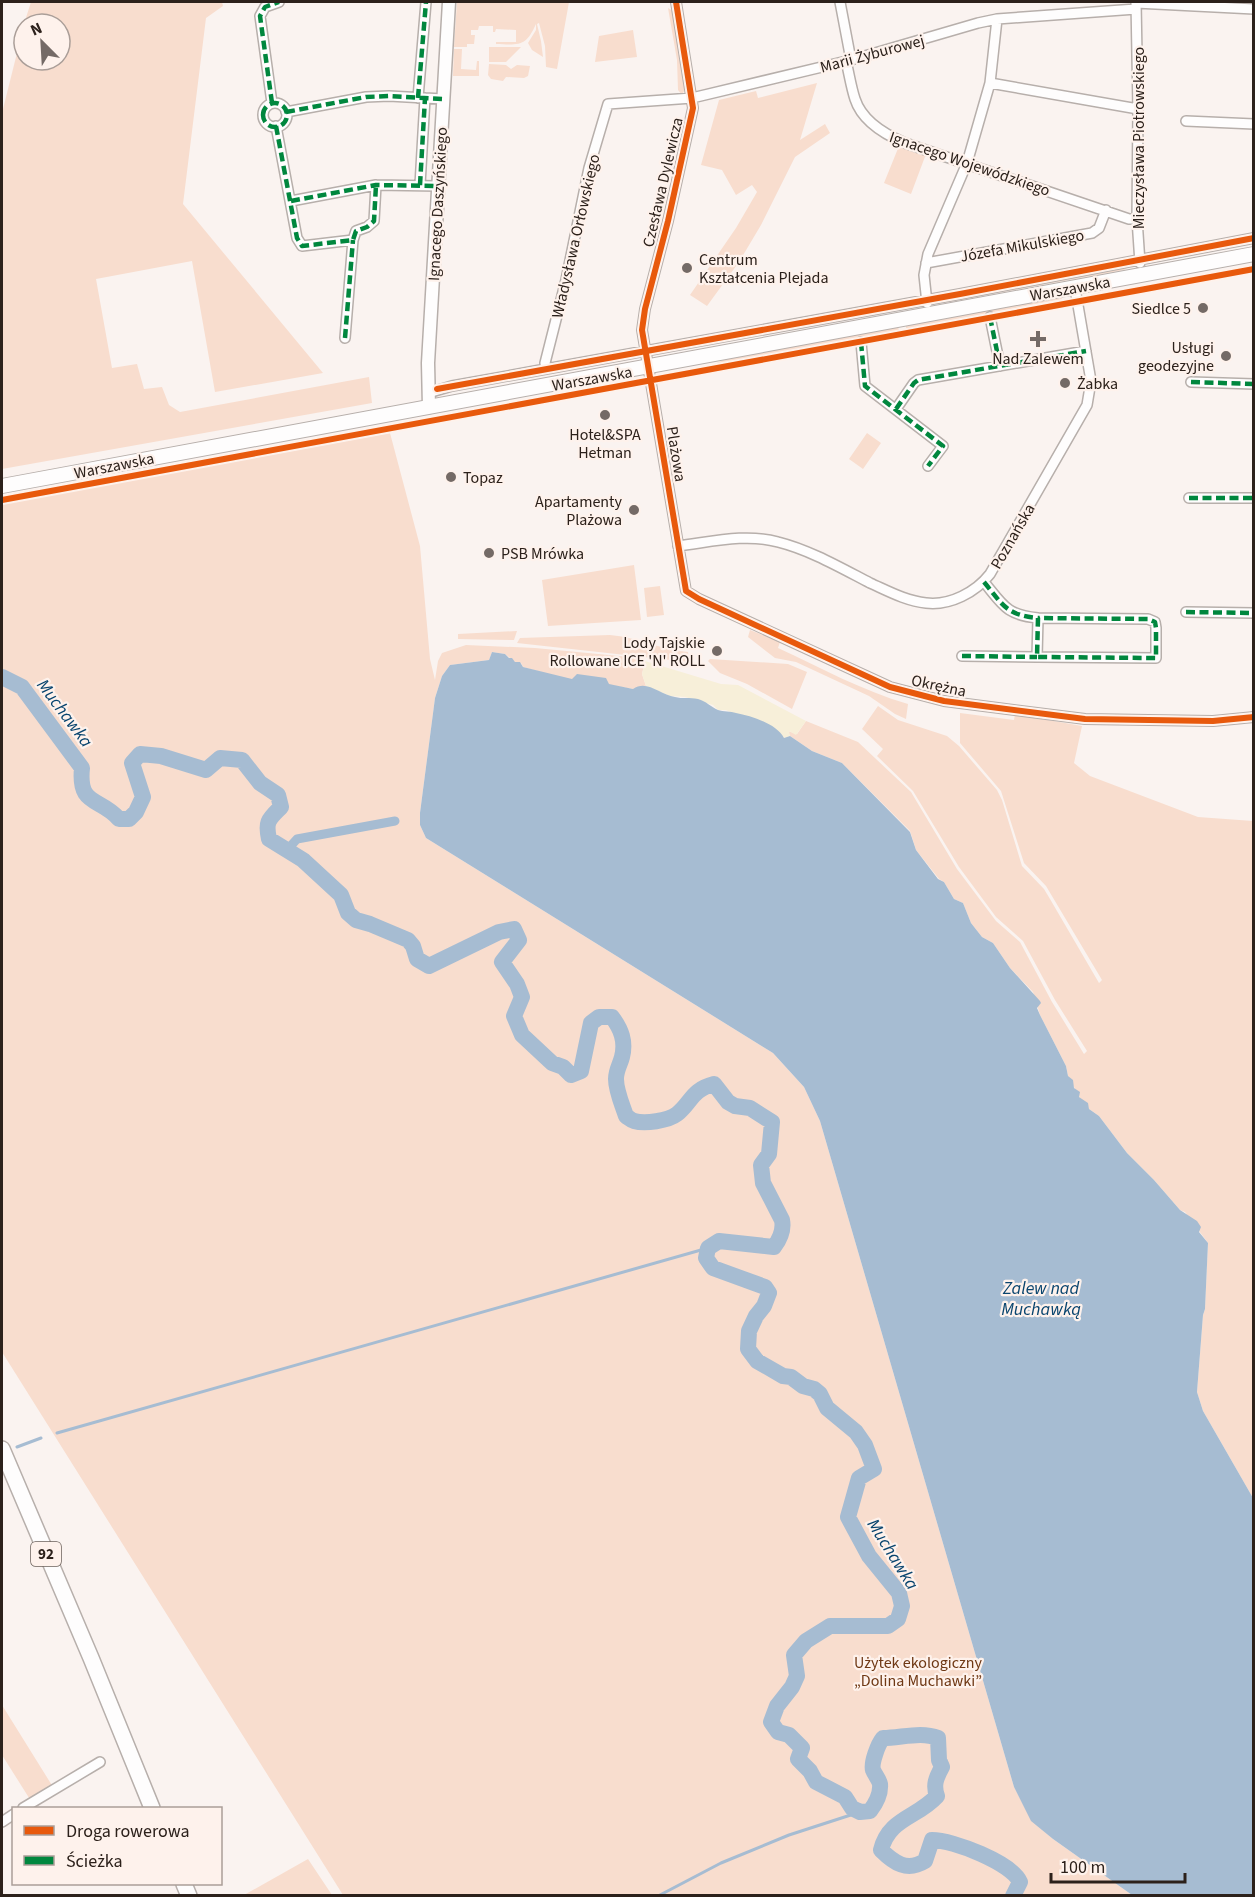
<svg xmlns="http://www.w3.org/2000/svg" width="1255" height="1897" font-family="'Source Sans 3',sans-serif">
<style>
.green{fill:#f8ddce}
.sand{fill:#f7efd9}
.water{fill:#a6bcd2}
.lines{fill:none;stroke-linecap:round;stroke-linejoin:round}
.stream{stroke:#a6bcd2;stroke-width:3}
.canal{stroke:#a6bcd2;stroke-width:9}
.river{stroke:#a6bcd2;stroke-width:16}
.minor-casing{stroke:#b7afab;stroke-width:12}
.tertiary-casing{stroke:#b7afab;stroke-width:15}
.secondary-casing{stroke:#b7afab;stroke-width:16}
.primary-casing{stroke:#b7afab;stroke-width:18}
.minor{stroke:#fefdfd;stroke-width:9}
.tertiary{stroke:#fefdfd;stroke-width:12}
.secondary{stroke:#fefdfd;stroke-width:14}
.primary{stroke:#fefdfd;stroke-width:15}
.quiet{stroke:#00873e;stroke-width:4.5;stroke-dasharray:9 4.5;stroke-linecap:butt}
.cycleway-casing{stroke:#fef2ec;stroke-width:10}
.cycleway{stroke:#e8590c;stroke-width:6}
.poi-dot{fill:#746a66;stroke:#fef2ec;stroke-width:2}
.labels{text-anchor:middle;stroke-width:4.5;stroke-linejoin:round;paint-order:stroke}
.shield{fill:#fef2ec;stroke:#6b605a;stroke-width:1.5}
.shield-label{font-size:15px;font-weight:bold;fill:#2c211b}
.street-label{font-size:16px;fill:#2c211b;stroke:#fef2ec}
.poi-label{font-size:16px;fill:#2c211b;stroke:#fef2ec;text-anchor:start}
.park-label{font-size:16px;fill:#6f3814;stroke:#fef2ec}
.water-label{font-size:18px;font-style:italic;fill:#08446e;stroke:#fef2ec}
</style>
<rect width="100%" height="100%" fill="#faf3f0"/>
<!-- green -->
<path class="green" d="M31,2H222L223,6L206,18L183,204L323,373L215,392L192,261L96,279L112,368L137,364L144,389L162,387L169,405L180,412L369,377L372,403L2,469V113L24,25V60H60V24H24Z
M457,2H569L557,69L546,67L545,46L539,23L537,24L541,41L543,57L532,50L528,43L536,30V24C526,46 521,45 496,44V42H516V30L496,29L495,32H493V26H479L478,30H471V35H475L474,44H467V47H454Z
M668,8L673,11L685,89L682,95L678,90L677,60Z
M633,30L637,57L595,62L599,36Z
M489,47H521L506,62H489Z
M454,49H462L461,69L476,70L477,61H479V76H453Z
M489,64L506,65L511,69L517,65L530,66L528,76L524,78L506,77L503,81L491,79L488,75Z
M817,83L800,140L825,124L830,133L795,157L761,225L739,262L707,306L690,295L736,228L757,192L752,185L736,195L722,170L701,165L719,100L756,91L758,98Z
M899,146L926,154L911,194L884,183Z
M1130,266L1124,270L943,303L938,302Z
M1061,297L1062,299L906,329V326Z
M898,327L899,330L723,363L700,370L726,359Z
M390,433L420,546L430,659L435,680L438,661L442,653L466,645L535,648L630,657L645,661L642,674L646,686L633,689L562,678L523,667L521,663L515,662L505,654L492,652L489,660L450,665L442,676L435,698L420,813V825L426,838L773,1053L804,1087L820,1121L1014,1787L1032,1821L1053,1839L1132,1895H343L2,1352V504Z
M867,433L881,443L863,469L849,459Z
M634,565L641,620L548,626L542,580Z
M660,586L664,615L647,617L644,588Z
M750,630L780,642L778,648C821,668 863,691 908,704L906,719L895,714L869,696L796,662L775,658L748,637Z
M517,631L514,640L458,639V634Z
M610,635C637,637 661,650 688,652L689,662L517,643L520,638Z
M710,659L788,664L807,672L792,709L747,684L720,673L708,661Z
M878,706L898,720L947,736L959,746L997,790L1002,800L1022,866L1044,889L1050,899L1099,983L1102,980L1046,886L1024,863L1001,791L960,743V713L1014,720L1015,714L1020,715L1082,726L1074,763L1090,776L1198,817L1253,821V1498L1203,1411L1197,1392L1203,1315L1205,1309L1208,1243L1185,1212L1180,1210L1154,1180L1127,1153L1099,1116L1089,1109L1087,1103L1081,1100L1068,1076L1066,1066L1040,1015L1033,992L1010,968L993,943L982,937L971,923L963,903L954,899L944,882L939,879L916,850L910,831L842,763L812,751L790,736L788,731L797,734L806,721L858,742L911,792L957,869L996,921L1020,942L1052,1002L1084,1054L1087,1051L1055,1000L1023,941L996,917L959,867L913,791L877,756L883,749L862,729Z
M2,1705L53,1787L31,1801L2,1755Z
M308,1859L332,1895H244Z"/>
<!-- sand -->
<path class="sand" d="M645,661L721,684L738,685L806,721L796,735L789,731L790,736L784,738L726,710H718L713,705L685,697L670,696L646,686L642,674Z"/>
<!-- water -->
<path class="water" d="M492,652L505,654L509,658H512L515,662H520L523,667L572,679L577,674L606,678L609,684L633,689C647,679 660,695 675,697C682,699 690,697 698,699C706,701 711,707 718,710C723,712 731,711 736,713C752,716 777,724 784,738L790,736L812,751L842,763L910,832L916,850L938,879L944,882L954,899L963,903L971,923L982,937L993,943L1010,968L1040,1001L1041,1003L1037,1008L1040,1015L1066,1066L1068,1076L1073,1080L1074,1088L1080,1092L1079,1097L1088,1103L1089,1109L1099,1116L1127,1153L1154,1180L1180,1210L1197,1221L1201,1227L1199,1232L1208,1243L1205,1309L1203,1315L1197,1392L1203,1411L1253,1498V1895H1132L1053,1839L1031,1821L1014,1787L820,1121L804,1087L773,1053L426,838L420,825V813L435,698L442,676L450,665L489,660Z"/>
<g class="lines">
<!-- stream -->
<path class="stream" d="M57,1433L708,1248
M17,1447L41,1438
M658,1896L721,1863L789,1835L860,1812"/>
<!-- canal -->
<path class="canal" d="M287,850L297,839L395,821"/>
<!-- river -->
<path class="river" d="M2,677L22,687L82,768C78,807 100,797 119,819H129L136,812L143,797L132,763L140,754L161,756L206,770L220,758L242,760L260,783L278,795L281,807C269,819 265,821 269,839L303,860L341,895L348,913L356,920L370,924L408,940L413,946L417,959L429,966L499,932L514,929L519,940L502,962L517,984L522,997L514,1016L522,1035L552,1063L563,1067L571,1075L581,1071L591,1023L599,1017H612C621,1029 626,1041 622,1057C620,1065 616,1070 616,1079C616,1091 622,1104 626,1116C629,1118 631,1120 634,1121C645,1124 668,1121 677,1114C692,1102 691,1090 714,1084L728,1102L735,1106L750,1108L772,1122L769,1154L761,1165L763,1183L782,1220C784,1230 780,1239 774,1247L719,1241L708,1248L706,1258L713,1268L765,1287L769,1293L764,1306L756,1316L749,1331L748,1349L757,1361L783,1376L791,1377L803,1386L814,1389L820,1394L827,1408L856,1432L865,1445L874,1469L859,1478L848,1517L869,1556L899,1593L902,1606L898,1619L888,1626H830L806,1641L794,1655L797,1676L792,1687L777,1706L771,1722L778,1732L789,1735L802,1748L798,1759L810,1771L816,1782L845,1797L852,1808L860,1812L870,1811C876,1803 881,1794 880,1784C879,1779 875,1775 873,1770C871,1763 878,1744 883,1738C901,1738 921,1731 938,1738L939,1760L942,1767C936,1778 933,1785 937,1796C917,1818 889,1818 881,1850C894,1863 907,1872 925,1861L932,1840C953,1840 1012,1863 1020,1882L1013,1896"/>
<defs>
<path id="minor" d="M676,2L693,108L668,221L645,309L642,330L686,591L699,599L890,687L944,701L1085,719L1213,721L1254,717
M840,2L851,60
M1136,2L1138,109L1137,219L1140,263
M1136,3L1254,9
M846,61C849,73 851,87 855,99C862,121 886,135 905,143L1129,219H1137
M990,83L1138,109
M418,98L426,2
M272,103L260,16L265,7L279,2
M263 115a12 12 0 1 1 24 0a12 12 0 1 1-24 0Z
M286,112L366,97L389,96L443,99
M1186,121L1254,124
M276,126L297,238L302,246L353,240L356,231L367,227L374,221L376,185
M420,185L425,98
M291,201L376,185L438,186
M926,263L1092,233L1099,228L1106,210
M927,303L924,275L928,254L967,163L990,83L997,19
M990,317L1000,366
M345,338L353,240
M861,342L865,386L943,446L928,466
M546,369L545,363L566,280L589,168L608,104L692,98L851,60L978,23L997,19L1136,9
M1191,382L1254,384
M428,393L452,386L546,369L960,294L1254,238
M896,409L914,383L918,380L1086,351
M1189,498H1254
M678,546C711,542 746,533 778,542C810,550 841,568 870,583C888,591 906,601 926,603C950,606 976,592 990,574L1087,405L1091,381L1075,288
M984,582C1003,605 1006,615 1038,618L1037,657L1156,658V628L1155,622L1148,619L1038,618
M1186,612L1254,613
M962,656L1037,657
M23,1808L100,1762
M2,1822L14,1814"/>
<path id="tertiary" d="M429,407L428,363L449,2"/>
<path id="secondary" d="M2,486L1254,254"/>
<path id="primary" d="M2,1449L91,1658L152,1808
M184,1884L189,1896"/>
</defs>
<!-- minor casing -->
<use href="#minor" class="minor-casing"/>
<!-- tertiary casing -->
<use href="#tertiary" class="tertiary-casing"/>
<!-- secondary casing -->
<use href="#secondary" class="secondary-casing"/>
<!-- primary casing -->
<use href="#primary" class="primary-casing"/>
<!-- minor -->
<use href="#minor" class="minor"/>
<!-- tertiary -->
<use href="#tertiary" class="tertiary"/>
<!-- secondary -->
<use href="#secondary" class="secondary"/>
<!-- primary -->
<use href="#primary" class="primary"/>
<!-- quiet -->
<path class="quiet" d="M418,98L426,2
M272,103L260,16L265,7L279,2
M263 115a12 12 0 1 1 24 0a12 12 0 1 1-24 0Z
M286,112L366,97L389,96L443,99
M276,126L297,238L302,246L353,240L356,231L367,227L374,221L376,185
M420,185L425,98
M291,201L376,185L438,186
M990,317L1000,366
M345,338L353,240
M861,342L865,386L943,446L928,466
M1191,382L1254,384
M896,409L914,383L918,380L1086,351
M1189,498H1254
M984,582C1003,605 1006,615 1038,618L1037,657L1156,658V628L1155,622L1148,619L1038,618
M1186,612L1254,613
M962,656L1037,657"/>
<defs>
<path id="cycleway" d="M676,2L693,108L668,221L645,309L642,330L686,591L699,599L890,687L944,701L1085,719L1213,721L1254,717
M437,389L960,294L1254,238
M2,500L1254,269"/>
</defs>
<!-- cycleway casing -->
<use href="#cycleway" class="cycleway-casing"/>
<!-- cycleway -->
<use href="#cycleway" class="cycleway"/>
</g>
<!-- markers -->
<g class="poi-dot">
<circle cx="687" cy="268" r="6"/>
<circle cx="1203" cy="308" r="6"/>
<path d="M1035 330h6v6h6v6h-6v6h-6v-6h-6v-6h6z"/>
<circle cx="1226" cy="356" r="6"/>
<circle cx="1065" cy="383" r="6"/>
<circle cx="605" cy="415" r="6"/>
<circle cx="451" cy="477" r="6"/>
<circle cx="634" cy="510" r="6"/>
<circle cx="489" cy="553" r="6"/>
<circle cx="717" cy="651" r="6"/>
</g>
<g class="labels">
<!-- shield labels -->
<rect class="shield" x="31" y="1542" width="30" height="24" rx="4.5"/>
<g class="shield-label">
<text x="46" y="1559">92</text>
</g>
<!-- street labels -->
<g class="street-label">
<text transform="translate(872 53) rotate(-15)" y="6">Marii Żyburowej</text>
<text transform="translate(1138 138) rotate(-90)" y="6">Mieczysława Piotrowskiego</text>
<text transform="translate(970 163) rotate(19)" y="6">Ignacego Wojewódzkiego</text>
<text transform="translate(662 182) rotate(-77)" y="6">Czesława Dylewicza</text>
<text transform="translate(437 204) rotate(-87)" y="6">Ignacego Daszyńskiego</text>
<text transform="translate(575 236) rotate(-77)" y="6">Władysława Orłowskiego</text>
<text transform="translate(1022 245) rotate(-10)" y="6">Józefa Mikulskiego</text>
<text transform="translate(1070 288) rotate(-10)" y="6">Warszawska</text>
<text transform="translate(592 378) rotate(-10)" y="6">Warszawska</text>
<text transform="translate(677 454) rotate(81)" y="6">Plażowa</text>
<text transform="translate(114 465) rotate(-11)" y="6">Warszawska</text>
<text transform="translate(1012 536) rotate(-60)" y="6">Poznańska</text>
<text transform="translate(939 685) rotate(12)" y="6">Okrężna</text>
</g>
<!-- poi labels -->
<g class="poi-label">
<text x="699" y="265">Centrum<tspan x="699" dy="18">Kształcenia Plejada</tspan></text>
<text x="1191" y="314" text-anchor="end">Siedlce 5</text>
<text x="1214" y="353" text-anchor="end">Usługi<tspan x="1214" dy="18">geodezyjne</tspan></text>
<text x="1038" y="364" text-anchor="middle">Nad Zalewem</text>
<text x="1077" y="389">Żabka</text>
<text x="605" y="440" text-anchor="middle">Hotel&amp;SPA<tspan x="605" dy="18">Hetman</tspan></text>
<text x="463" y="483">Topaz</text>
<text x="622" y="507" text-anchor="end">Apartamenty<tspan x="622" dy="18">Plażowa</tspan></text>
<text x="501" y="559">PSB Mrówka</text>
<text x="705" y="648" text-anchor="end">Lody Tajskie<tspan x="705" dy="18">Rollowane ICE 'N' ROLL</tspan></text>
</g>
<!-- park labels -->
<g class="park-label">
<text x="918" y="1668">Użytek ekologiczny<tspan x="918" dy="18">„Dolina Muchawki”</tspan></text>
</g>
<!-- water labels -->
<g class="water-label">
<text transform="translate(65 713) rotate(53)" y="6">Muchawka</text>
<text x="1041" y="1294">Zalew nad<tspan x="1041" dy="21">Muchawką</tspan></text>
<text transform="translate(893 1554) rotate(58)" y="6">Muchawka</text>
</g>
</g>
<!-- border -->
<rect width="1255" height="1897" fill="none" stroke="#2c211b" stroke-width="6"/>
<!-- legend -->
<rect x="12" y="1807" width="210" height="78" fill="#fef2ec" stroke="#aa9e98" stroke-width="1.5"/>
<rect x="24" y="1826" width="30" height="9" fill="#e8590c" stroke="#aa9e98" stroke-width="1.5"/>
<text x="66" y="1837" font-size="18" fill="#2c211b">Droga rowerowa</text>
<rect x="24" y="1856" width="30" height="9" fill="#00873e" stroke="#aa9e98" stroke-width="1.5"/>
<text x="66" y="1867" font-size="18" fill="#2c211b">Ścieżka</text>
<!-- north arrow -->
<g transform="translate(42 42) rotate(336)"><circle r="28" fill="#fef2ec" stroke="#aa9e98" stroke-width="1.5"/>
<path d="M0-4.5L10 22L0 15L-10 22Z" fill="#746a66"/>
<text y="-9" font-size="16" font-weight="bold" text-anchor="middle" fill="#2c211b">N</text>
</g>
<!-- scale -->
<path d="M1051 1873v9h134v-9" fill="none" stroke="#2c211b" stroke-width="3"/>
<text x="1060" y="1873" font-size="18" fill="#2c211b" stroke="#fef2ec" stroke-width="4.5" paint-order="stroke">100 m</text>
</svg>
